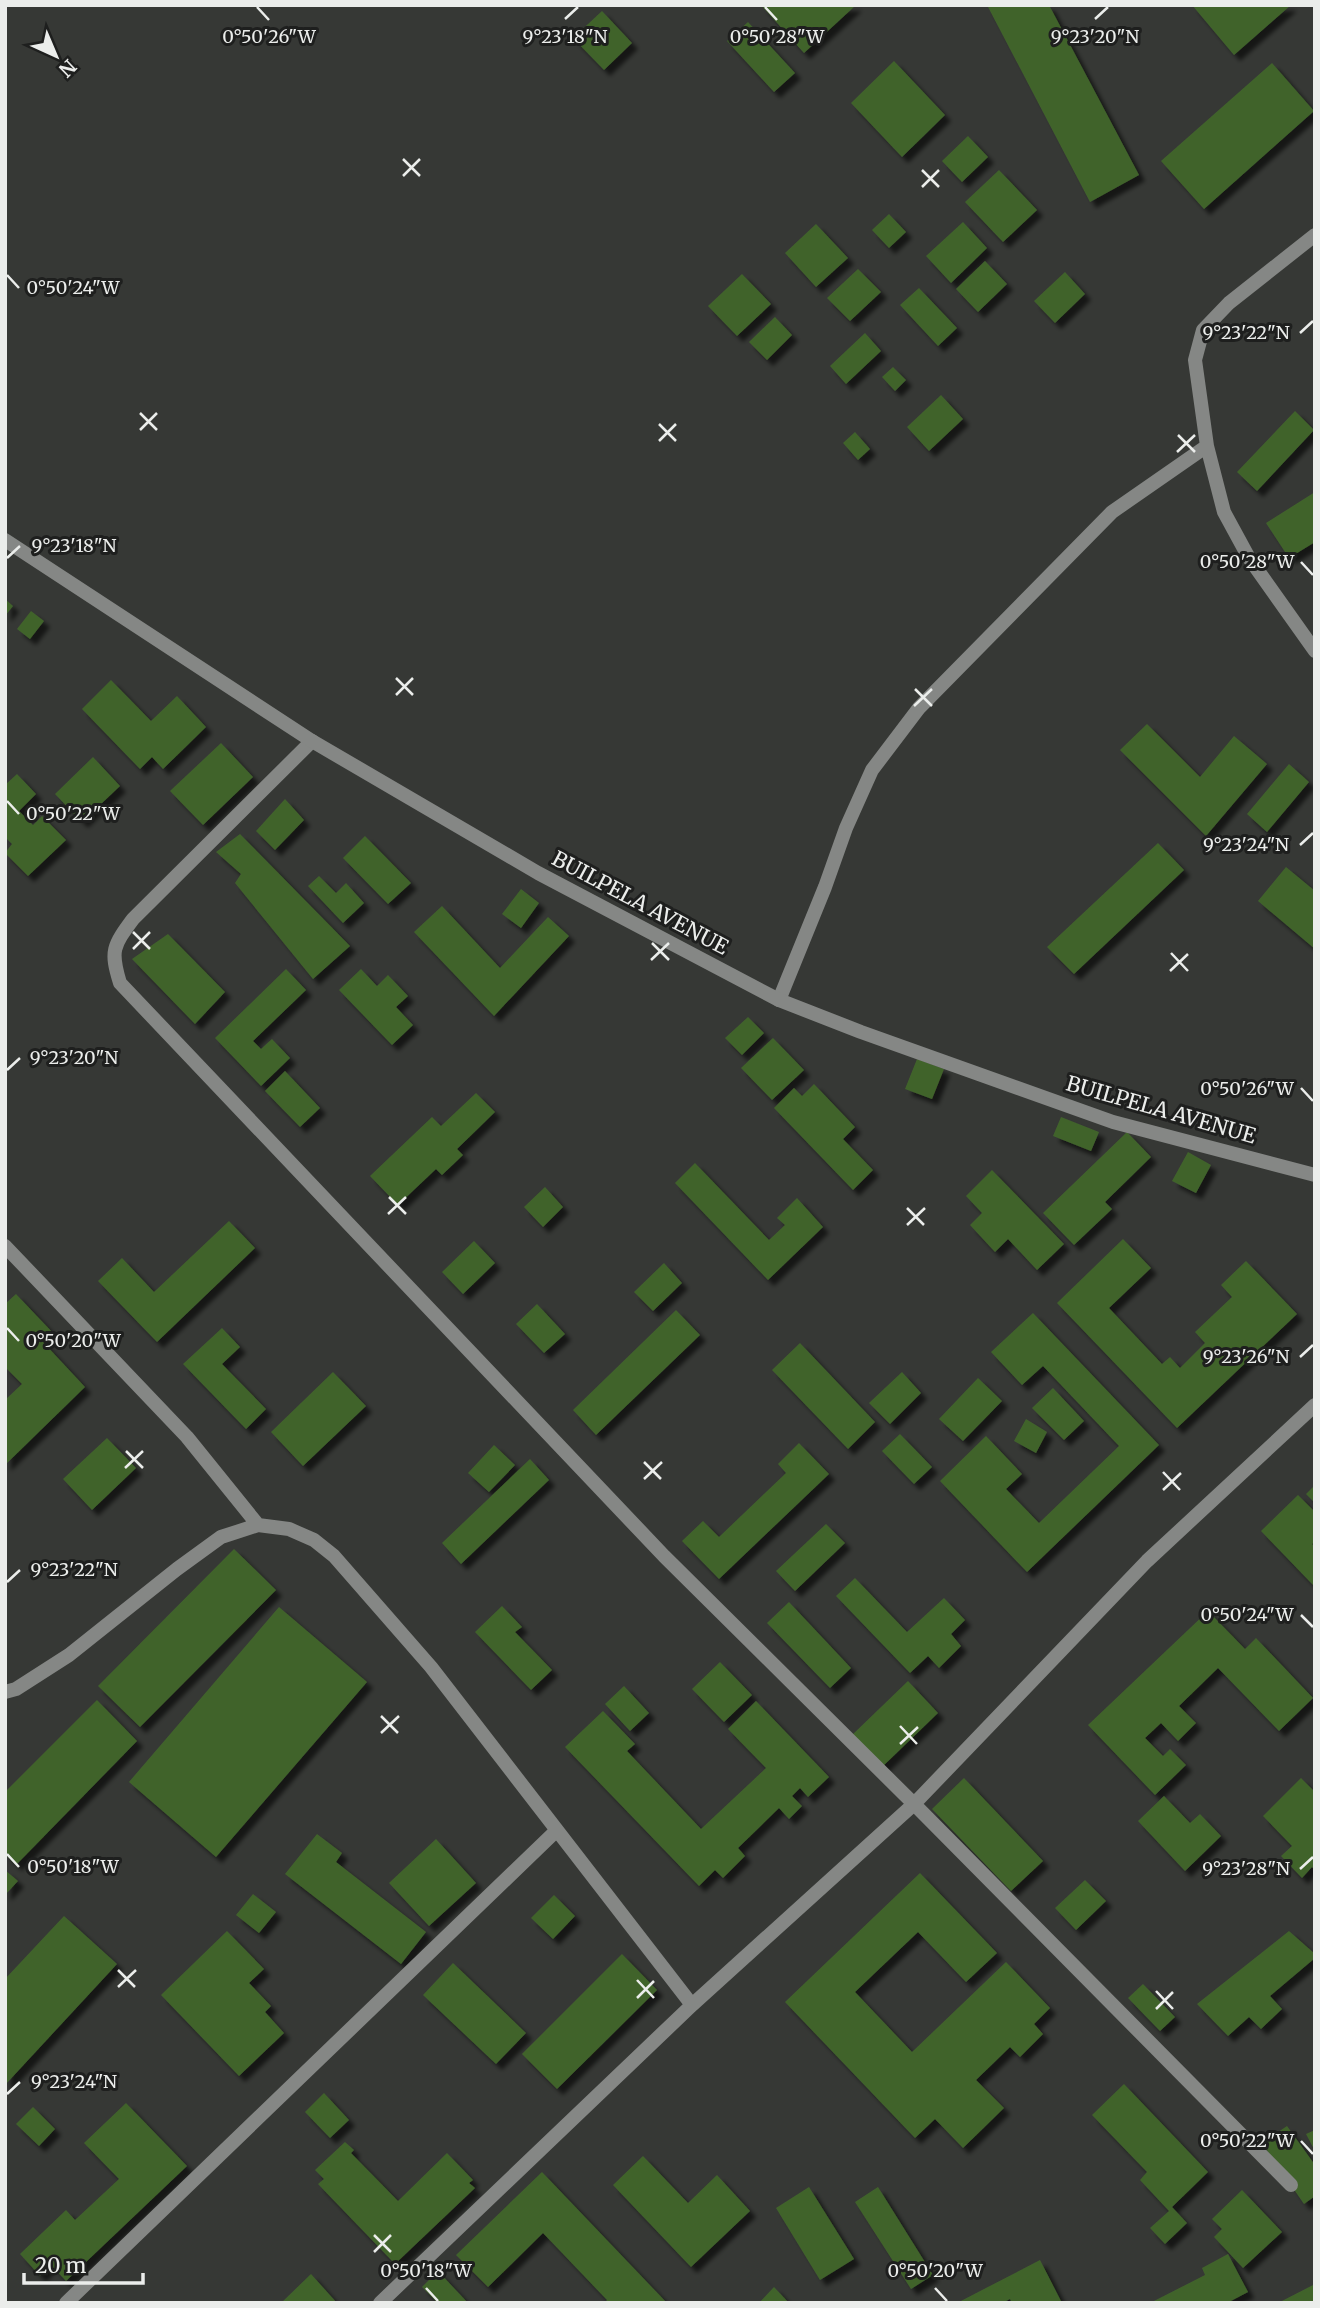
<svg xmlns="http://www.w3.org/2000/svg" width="1320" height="2308" font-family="Merriweather,serif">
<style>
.building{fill:#41632c;filter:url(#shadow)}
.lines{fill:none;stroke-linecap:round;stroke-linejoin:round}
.minor{stroke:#858785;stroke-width:14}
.tertiary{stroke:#858785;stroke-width:14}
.ticks{fill:none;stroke:#ebedeb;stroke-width:2.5}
.labels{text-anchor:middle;stroke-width:6;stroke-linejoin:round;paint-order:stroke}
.street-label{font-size:21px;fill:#ebedeb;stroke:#1e1f1e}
.ticks-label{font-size:18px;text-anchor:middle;fill:#ebedeb;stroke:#1e1f1e;stroke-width:6;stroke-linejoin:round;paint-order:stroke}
</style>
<defs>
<filter id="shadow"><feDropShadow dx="6" dy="6" stdDeviation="2" flood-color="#0009"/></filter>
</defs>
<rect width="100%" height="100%" fill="#363835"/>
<!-- building -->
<path class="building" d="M761,5H856L804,53Z
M987,5H1049L1139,175L1090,202Z
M1192,5H1291L1234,55Z
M602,11L632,43L604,70L573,38Z
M748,22L795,73L774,92L727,41Z
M894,61L945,115L902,157L851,103Z
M1272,63L1314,111L1204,209L1161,161Z
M968,136L988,157L962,182L942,161Z
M999,170L1037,210L1003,242L965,202Z
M889,214L906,232L889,248L872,230Z
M963,222L987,248L951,283L926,256Z
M816,224L848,258L816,287L785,253Z
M985,261L1007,284L978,312L956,289Z
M858,269L881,292L850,321L827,298Z
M1065,272L1085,294L1055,323L1034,301Z
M742,274L771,304L737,336L708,306Z
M919,288L957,328L938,346L900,305Z
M775,317L792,335L767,360L749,342Z
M865,333L881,351L846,384L830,366Z
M893,367L906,380L895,391L882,377Z
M941,395L963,419L929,451L907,427Z
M1295,411L1314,430L1257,491L1237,472Z
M855,432L870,449L858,460L843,443Z
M1315,492V542L1289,558L1266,523Z
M5,599L13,606L5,616Z
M31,611L44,621L30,639L17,629Z
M111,680L151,721L177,696L206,727L163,769L152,757L140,769L82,709Z
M1147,724L1200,777L1234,736L1267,764L1206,836L1120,750Z
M221,743L253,777L203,825L170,791Z
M93,757L120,786L82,822L55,794Z
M1289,764L1309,782L1267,832L1247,814Z
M17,774L36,794L19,811L33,825L42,816L66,840L28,876L5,853L12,844L5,837V785Z
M285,799L304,820L275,850L256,831Z
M240,834L350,946L313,979L235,883L241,874L216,852Z
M365,836L411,883L388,904L343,858Z
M1158,843L1184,870L1074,974L1047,947Z
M1286,867L1315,891V949L1258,901Z
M319,876L336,893L346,883L364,903L343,923L308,886Z
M521,889L539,903L521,928L502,914Z
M442,906L500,968L548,917L569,936L494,1016L414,932Z
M168,934L225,992L195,1024L132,959Z
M286,969L306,990L253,1041L261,1049L272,1039L290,1058L261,1086L215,1038Z
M361,969L377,986L388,975L408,996L396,1007L413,1025L392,1045L339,990Z
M748,1017L764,1033L742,1055L725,1038Z
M773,1038L804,1070L772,1100L741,1068Z
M917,1059L944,1069L932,1099L905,1089Z
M285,1071L320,1108L300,1127L265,1091Z
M814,1084L855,1127L843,1139L873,1170L853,1190L774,1108L794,1088L802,1096Z
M476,1093L495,1112L457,1149L463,1155L442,1175L436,1169L398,1205L370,1176L432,1117L441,1126Z
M1061,1117L1099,1132L1091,1151L1053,1136Z
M1127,1132L1151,1157L1105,1202L1112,1209L1074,1245L1043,1213Z
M1188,1152L1211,1165L1196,1193L1172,1181Z
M695,1163L769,1240L785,1225L777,1218L797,1198L823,1227L768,1280L675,1183Z
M992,1170L1064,1244L1037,1270L1008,1239L995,1252L970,1225L982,1213L966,1196Z
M545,1187L563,1207L543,1227L524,1207Z
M229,1221L255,1248L157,1342L98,1281L122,1258L154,1292Z
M1123,1239L1151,1268L1109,1308L1162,1364L1170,1357L1180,1368L1205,1343L1195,1332L1232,1297L1221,1285L1246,1261L1297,1314L1177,1428L1057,1303Z
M474,1241L495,1263L463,1294L442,1272Z
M664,1263L682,1283L653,1311L634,1292Z
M16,1294L54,1334L44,1343L85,1387L5,1465V1400L22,1384L5,1367V1304Z
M537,1304L565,1334L544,1353L516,1324Z
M676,1310L700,1335L596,1435L573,1410Z
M1033,1313L1159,1445L1027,1572L940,1481L986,1436L1022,1474L1006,1489L1039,1523L1119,1446L1043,1366L1022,1385L991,1352Z
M222,1328L240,1347L222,1364L266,1409L246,1429L183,1364Z
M800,1343L875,1422L848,1449L772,1370Z
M333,1372L366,1406L303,1466L271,1432Z
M902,1372L921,1393L890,1424L869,1403Z
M978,1378L1002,1401L963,1441L939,1419Z
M1053,1388L1084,1421L1064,1440L1032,1408Z
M1026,1419L1047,1432L1036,1453L1014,1441Z
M900,1434L932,1467L914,1484L882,1451Z
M107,1438L136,1468L92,1510L63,1479Z
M799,1443L829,1474L719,1579L682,1541L703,1521L719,1537L786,1473L778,1464Z
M494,1445L515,1465L489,1492L468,1473Z
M530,1459L549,1480L461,1564L442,1543Z
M1315,1485V1503L1306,1494Z
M1298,1495L1315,1512V1542L1312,1544L1315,1547V1587L1261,1531Z
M826,1524L845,1543L795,1591L776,1571Z
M234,1549L276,1590L140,1727L98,1686Z
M855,1578L907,1632L944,1598L965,1620L951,1634L961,1646L939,1668L928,1656L910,1673L836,1596Z
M789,1602L851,1668L830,1688L767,1623Z
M502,1606L522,1627L515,1632L552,1670L531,1690L475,1632Z
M279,1607L367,1682L216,1857L129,1782Z
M1208,1611L1245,1649L1256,1638L1313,1698L1279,1731L1218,1668L1179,1706L1196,1723L1178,1741L1161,1723L1145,1738L1163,1756L1170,1749L1186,1765L1155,1795L1088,1725Z
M720,1662L752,1695L724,1722L692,1689Z
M908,1681L938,1713L881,1768L851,1736Z
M624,1686L649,1713L630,1731L605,1704Z
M97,1700L137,1741L16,1865L5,1854V1792Z
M756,1701L829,1777L808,1797L800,1788L792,1796L802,1806L789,1819L779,1808L738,1848L745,1856L723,1878L715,1870L699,1886L565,1747L603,1711L635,1744L627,1751L701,1829L766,1768L728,1729Z
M964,1778L1043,1861L1011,1891L932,1809Z
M1301,1778L1315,1792V1870L1312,1867L1302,1878L1281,1856L1292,1846L1263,1816Z
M1164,1796L1190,1823L1200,1814L1221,1836L1185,1871L1138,1821Z
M317,1834L342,1853L336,1862L426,1932L401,1964L285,1874Z
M436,1839L476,1883L429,1926L389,1883Z
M5,1870L18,1881L5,1895Z
M920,1873L997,1953L966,1982L918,1932L855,1992L912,2052L1006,1962L1050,2008L1034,2024L1043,2034L1020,2057L1010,2047L976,2080L1004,2108L963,2148L935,2119L915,2138L785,2002Z
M1085,1880L1106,1901L1076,1930L1055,1908Z
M253,1894L276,1912L259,1933L236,1915Z
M554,1895L575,1916L553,1939L531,1918Z
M64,1916L117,1964L5,2085V1979Z
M227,1931L264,1969L249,1983L271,2006L265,2012L284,2033L239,2076L161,1995Z
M1289,1931L1315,1954V1958L1270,1996L1282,2009L1261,2029L1249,2017L1228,2036L1197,2004Z
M622,1954L657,1990L557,2089L522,2054Z
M453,1963L526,2033L496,2064L423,1995Z
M1143,1984L1175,2017L1160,2031L1128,1998Z
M1124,2084L1208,2172L1172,2207L1187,2223L1165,2244L1150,2228L1169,2211L1140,2180L1147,2172L1092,2115Z
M324,2093L349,2120L330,2138L305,2112Z
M126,2103L187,2166L66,2281L51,2265L40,2276L20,2254L66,2210L75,2220L119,2179L84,2143Z
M33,2107L55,2129L39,2146L16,2124Z
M1287,2126L1315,2165V2196L1304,2204L1262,2143Z
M1315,2130V2151L1306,2134Z
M345,2142L354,2150L351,2153L398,2201L447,2153L473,2180L469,2183L475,2188L395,2264L318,2184L324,2179L315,2170Z
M643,2156L688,2203L717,2175L750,2211L691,2267L613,2185Z
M542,2172L667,2303H605L607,2300L543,2233L488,2287L456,2255Z
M809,2187L854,2259L820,2280L776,2208Z
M878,2187L933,2275L911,2289L855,2202Z
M1242,2190L1282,2232L1243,2268L1214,2237L1222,2229L1212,2219Z
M1228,2254L1248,2292L1227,2303H1150L1205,2275L1202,2268Z
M1040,2260L1062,2303H1012L1010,2299L1002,2303H957Z
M438,2271L468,2303H438L422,2287Z
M311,2274L337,2303H281Z
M1315,2284V2303H1278Z
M774,2287L789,2303H759Z"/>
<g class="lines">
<!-- minor -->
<path class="minor" d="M1315,235L1229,303L1203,330L1195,360L1207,446L1224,512L1249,558L1315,651
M312,741L133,919C113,946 110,951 120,983L664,1556L914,1804L1291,2185
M779,1000L825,887L846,828L872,770L919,708L1112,512L1207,446
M5,1246L187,1437L258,1525
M5,1692L16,1689L69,1655L177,1569L221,1537L258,1525L289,1529L314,1540L334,1556L431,1667L692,2005
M66,2303L557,1830
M380,2303L692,2005L914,1804L1147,1561L1315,1405"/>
<!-- tertiary -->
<path class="tertiary" d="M5,540L312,741L538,873L779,1000L861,1032L1113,1122L1315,1175"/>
</g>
<!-- ticks -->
<path class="ticks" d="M257,7L269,20M765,7L777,20M565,19L578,7M1095,19L1108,7M403,159L420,176M922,170L939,187M403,176L420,159M922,187L939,170M7,275L19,288M1300,333L1313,321M140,413L157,430M659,424L676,441M140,430L157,413M1178,435L1195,452M659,441L676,424M1177,452L1195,435M7,558L20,546M1301,562L1313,575M396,678L413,695M915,689L932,706M396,695L413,678M914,706L932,689M7,801L19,814M1300,845L1313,833M133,932L150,949M652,943L669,960M133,949L150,932M1171,953L1188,971M651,960L669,943M1170,971L1188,954M7,1070L20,1058M1301,1088L1313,1101M389,1197L406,1214M907,1208L924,1225M388,1214L406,1197M907,1225L925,1208M7,1328L19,1341M1300,1357L1313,1345M126,1451L143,1468M644,1462L661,1479M125,1468L143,1451M1163,1472L1180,1490M644,1479L662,1462M1163,1490L1181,1473M7,1582L20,1570M1301,1615L1313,1627M381,1716L398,1733M900,1726L917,1744M381,1733L399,1716M900,1744L918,1727M7,1854L19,1867M1300,1869L1313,1857M118,1970L135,1987M637,1980L654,1998M118,1987L136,1970M1156,1991L1173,2009M637,1998L654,1981M1156,2009L1173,1992M7,2094L20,2082M1301,2141L1313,2154M374,2235L391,2252M374,2252L391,2235M426,2288L438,2301M935,2288L947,2301"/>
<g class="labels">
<!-- street labels -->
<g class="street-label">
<text transform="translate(640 903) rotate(28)" y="7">BUILPELA AVENUE</text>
<text transform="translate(1161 1110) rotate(16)" y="7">BUILPELA AVENUE</text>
</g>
</g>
<g class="ticks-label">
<text x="565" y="43">9°23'18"N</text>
<text x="1095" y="43">9°23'20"N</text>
<text x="269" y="43">0°50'26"W</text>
<text x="777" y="43">0°50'28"W</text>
<text x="73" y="294">0°50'24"W</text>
<text x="1246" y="339">9°23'22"N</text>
<text x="74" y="552">9°23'18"N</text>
<text x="1247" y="568">0°50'28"W</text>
<text x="73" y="820">0°50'22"W</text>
<text x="1246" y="851">9°23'24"N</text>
<text x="74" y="1064">9°23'20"N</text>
<text x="1247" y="1095">0°50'26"W</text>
<text x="73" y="1347">0°50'20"W</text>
<text x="1246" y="1363">9°23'26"N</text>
<text x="74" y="1576">9°23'22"N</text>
<text x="1247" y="1621">0°50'24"W</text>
<text x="73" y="1873">0°50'18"W</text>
<text x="1246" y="1875">9°23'28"N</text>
<text x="74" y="2088">9°23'24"N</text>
<text x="1247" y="2147">0°50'22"W</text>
<text x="426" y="2277">0°50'18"W</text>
<text x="935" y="2277">0°50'20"W</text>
</g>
<!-- border -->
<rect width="1320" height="2308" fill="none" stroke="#ebedeb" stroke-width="14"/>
<!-- north arrow -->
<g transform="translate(56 56) rotate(136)" stroke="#1e1f1e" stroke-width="5" paint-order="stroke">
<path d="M0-5L12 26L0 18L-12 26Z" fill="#ebedeb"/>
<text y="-10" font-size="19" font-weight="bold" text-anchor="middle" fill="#ebedeb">N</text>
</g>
<!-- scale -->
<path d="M24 2273v10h119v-10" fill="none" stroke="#ebedeb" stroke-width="3.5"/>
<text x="35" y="2273" font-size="21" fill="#ebedeb" stroke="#1e1f1e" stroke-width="5" paint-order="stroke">20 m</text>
</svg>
